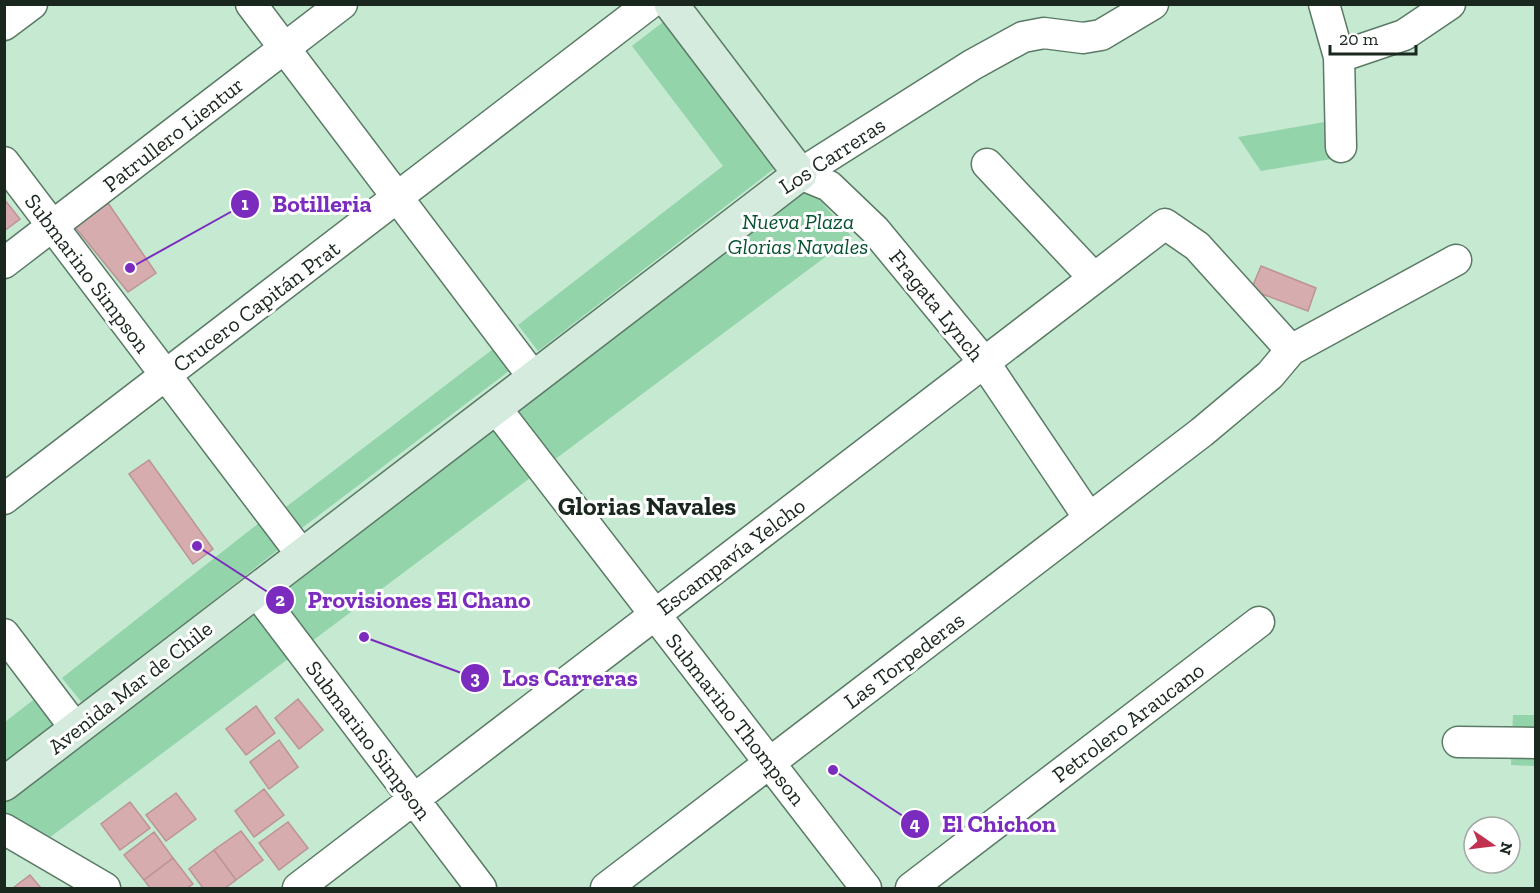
<svg xmlns="http://www.w3.org/2000/svg" width="1540" height="893" font-family="'Zilla Slab',serif">
<style>
.green{fill:#93d4ab}
.building{fill:#d6acaf;stroke:#bc9396;stroke-width:1.5}
.lines{fill:none;stroke-linecap:round;stroke-linejoin:round}
.street-casing{stroke:#5a7a65;stroke-width:33}
.secondary-casing{stroke:#5a7a65;stroke-width:36}
.street{stroke:#fff;stroke-width:30}
.secondary{stroke:#d4ebdd;stroke-width:33}
.labels{text-anchor:middle;stroke-width:6;stroke-linejoin:round;paint-order:stroke}
.street-label{font-size:22px;fill:#1a271e;stroke:#fff}
.park-label{font-size:22px;font-style:italic;fill:#075330;stroke:#fff}
.quarter-label{font-size:26px;font-weight:bold;fill:#1a271e;stroke:#fff}
.leader{fill:none;stroke:#7b2cbf;stroke-width:2}
.callout-dot{fill:#7b2cbf;stroke:#fff;stroke-width:2}
.mark-label{font-size:18px;text-anchor:middle;font-weight:bold;fill:#fff}
.callout-label{font-size:24px;text-anchor:middle;font-weight:bold;fill:#7b2cbf;stroke:#fff;stroke-width:6;stroke-linejoin:round;paint-order:stroke}
</style>
<rect width="100%" height="100%" fill="#c5e9d1"/>
<!-- green -->
<path class="green" d="M663,22L775,168L538,351L518,325L723,166L632,46Z
M1325,122L1331,159L1261,171L1238,137Z
M809,188L852,237L45,841L5,815V798Z
M497,346L513,368L302,528L286,507Z
M259,523L279,549L83,704L62,678Z
M46,690L68,720L5,768V722Z
M1513,715H1535V766L1511,765Z"/>
<!-- building -->
<path class="building" d="M4,199L20,219L4,231Z
M108,203L156,273L128,292L75,227Z
M1261,266L1316,288L1308,311L1251,290Z
M149,460L213,549L193,564L129,474Z
M298,699L323,730L299,749L275,718Z
M256,706L275,733L246,755L226,729Z
M279,740L298,767L269,789L250,762Z
M264,789L284,815L254,837L235,811Z
M176,793L196,819L166,841L146,815Z
M130,802L150,828L120,850L101,824Z
M288,822L308,848L279,870L259,843Z
M241,831L263,860L236,880L214,850Z
M154,832L173,858L144,880L124,855Z
M214,850L236,880L225,888H203L189,869Z
M173,858L193,884L187,888H150L144,880Z
M30,875L41,888H13Z"/>
<g class="lines">
<defs>
<path id="street" d="M251,4L534,378
M1324,4L1339,57L1341,147
M4,25L32,4
M1339,57L1404,35L1450,4
M4,162L302,555
M987,164L1094,278
M800,174L829,186L875,230L984,362L1089,518
M800,174L972,65L1023,37L1044,33L1083,38L1101,35L1153,4
M4,263L342,4
M495,407L866,888
M4,499L649,4
M256,591L481,888
M4,634L76,729
M1458,742L1536,743
M4,829L105,888
M298,888L1165,224L1197,246L1291,350
M606,888L1202,432L1270,375L1291,350L1456,260
M911,888L1259,622"/>
<path id="secondary" d="M4,784L800,174L671,4"/>
</defs>
<!-- street casing -->
<use href="#street" class="street-casing"/>
<!-- secondary casing -->
<use href="#secondary" class="secondary-casing"/>
<!-- street -->
<use href="#street" class="street"/>
<!-- secondary -->
<use href="#secondary" class="secondary"/>
</g>
<g class="labels">
<!-- street labels -->
<g class="street-label">
<text transform="translate(173 134) rotate(-38)" y="8">Patrullero Lientur</text>
<text transform="translate(832 155) rotate(-33)" y="8">Los Carreras</text>
<text transform="translate(88 273) rotate(53)" y="8">Submarino Simpson</text>
<text transform="translate(937 305) rotate(51)" y="8">Fragata Lynch</text>
<text transform="translate(256 306) rotate(-37)" y="8">Crucero Capitán Prat</text>
<text transform="translate(731 556) rotate(-37)" y="8">Escampavía Yelcho</text>
<text transform="translate(904 660) rotate(-37)" y="8">Las Torpederas</text>
<text transform="translate(130 687) rotate(-38)" y="8">Avenida Mar de Chile</text>
<text transform="translate(736 719) rotate(52)" y="8">Submarino Thompson</text>
<text transform="translate(1128 722) rotate(-37)" y="8">Petrolero Araucano</text>
<text transform="translate(369 740) rotate(53)" y="8">Submarino Simpson</text>
</g>
<!-- park labels -->
<g class="park-label">
<text x="798" y="229">Nueva Plaza<tspan x="798" dy="25">Glorias Navales</tspan></text>
</g>
<!-- quarter labels -->
<g class="quarter-label">
<text x="647" y="515">Glorias Navales</text>
</g>
</g>
<!-- callouts -->
<path class="leader" d="M130 268L245 204M197 546L280 600M364 637L475 678M833 770L915 824"/>
<g class="callout-dot">
<circle cx="130" cy="268" r="6"/>
<circle cx="197" cy="546" r="6"/>
<circle cx="364" cy="637" r="6"/>
<circle cx="833" cy="770" r="6"/>
<circle cx="245" cy="204" r="15"/>
<circle cx="280" cy="600" r="15"/>
<circle cx="475" cy="678" r="15"/>
<circle cx="915" cy="824" r="15"/>
</g>
<g class="mark-label">
<text x="245" y="210">1</text>
<text x="280" y="606">2</text>
<text x="475" y="684">3</text>
<text x="915" y="830">4</text>
</g>
<g class="callout-label">
<text x="322" y="212">Botilleria</text>
<text x="419" y="608">Provisiones El Chano</text>
<text x="570" y="686">Los Carreras</text>
<text x="999" y="832">El Chichon</text>
</g>
<!-- border -->
<rect width="1540" height="893" fill="none" stroke="#1a271e" stroke-width="12"/>
<!-- north arrow -->
<g transform="translate(1492 845) rotate(104)"><circle r="28" fill="#ffffff" stroke="#a3a9a5" stroke-width="1.5"/>
<path d="M0-4.5L10 22L0 15L-10 22Z" fill="#c23250"/>
<text y="-9" font-size="16" font-weight="bold" text-anchor="middle" fill="#1a271e">N</text>
</g>
<!-- scale -->
<path d="M1330 45v9h86v-9" fill="none" stroke="#1a271e" stroke-width="3"/>
<text x="1339" y="45" font-size="18" fill="#1a271e" stroke="#ffffff" stroke-width="4.5" paint-order="stroke">20 m</text>
</svg>
